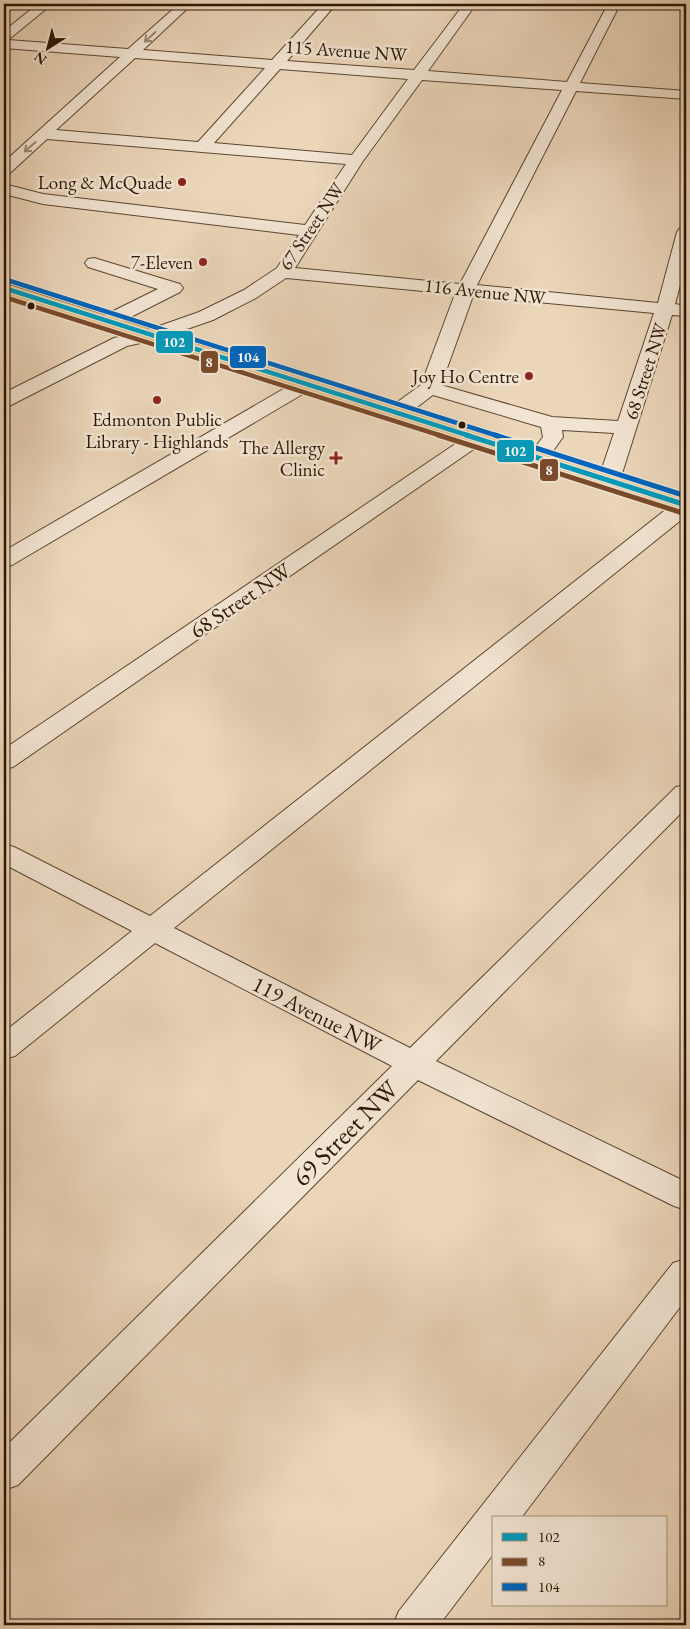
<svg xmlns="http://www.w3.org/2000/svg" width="690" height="1629" font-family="'EB Garamond',serif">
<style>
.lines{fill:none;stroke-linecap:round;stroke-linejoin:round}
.minor-casing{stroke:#5b4730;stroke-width:2}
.major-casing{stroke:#2b1702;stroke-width:2}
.minor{fill:#f2e4d2;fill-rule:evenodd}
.major{fill:#e6bb7d;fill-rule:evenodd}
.bus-1-far1-casing{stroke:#f2e4d2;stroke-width:7}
.bus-1-casing{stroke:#f2e4d2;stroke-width:8}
.bus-2-far1-casing{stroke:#f2e4d2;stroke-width:7}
.bus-2-casing{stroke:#f2e4d2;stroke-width:8}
.bus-3-far1-casing{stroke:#f2e4d2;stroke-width:7}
.bus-3-casing{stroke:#f2e4d2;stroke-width:8}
.bus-1-far1{stroke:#049aba;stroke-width:4.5}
.bus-1{stroke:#049aba;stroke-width:5}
.bus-2-far1{stroke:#7a4b2a;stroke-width:4.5}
.bus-2{stroke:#7a4b2a;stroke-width:5}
.bus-3-far1{stroke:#0065bd;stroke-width:4.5}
.bus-3{stroke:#0065bd;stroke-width:5}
.oneway{stroke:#988874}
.poi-dot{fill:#8f2418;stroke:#f2e4d2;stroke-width:2}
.bus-dot{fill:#2b1702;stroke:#f2e4d2;stroke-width:2}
.labels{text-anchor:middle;stroke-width:5;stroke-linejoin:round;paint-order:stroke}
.far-street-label{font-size:19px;fill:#2b1702;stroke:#f2e4d2}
.far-poi-label{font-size:19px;fill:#2b1702;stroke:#f2e4d2;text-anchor:end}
.street-label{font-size:22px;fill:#2b1702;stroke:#f2e4d2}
.near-street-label{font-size:26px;fill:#2b1702;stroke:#f2e4d2}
.line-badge{stroke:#f2e4d2;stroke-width:2}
.badge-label{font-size:14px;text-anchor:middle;font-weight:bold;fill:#fff}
</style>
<rect width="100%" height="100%" fill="#ebd6ba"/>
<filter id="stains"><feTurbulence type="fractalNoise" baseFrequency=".004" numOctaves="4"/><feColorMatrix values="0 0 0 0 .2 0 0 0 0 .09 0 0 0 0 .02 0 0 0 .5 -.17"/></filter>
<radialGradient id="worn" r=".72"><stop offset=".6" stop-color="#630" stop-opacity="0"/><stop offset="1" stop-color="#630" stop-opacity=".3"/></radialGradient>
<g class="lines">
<defs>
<path id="minor" d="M38,4H52L8,40L128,49L179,4H192L143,50L272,60L323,4H336L287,61L414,70L464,4H476L428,71L567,82L608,4H620L580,83L686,91V99L576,91L477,285L658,303L677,232L680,228L686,227V263L675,304L686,306V316L672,315L620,480L617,485L609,486L601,485L598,480L614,433L562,430L563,437L545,462L538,464L531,462L527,458L543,437L541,427L433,395C420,404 405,420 389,416L386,412L389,408L421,385L455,294L286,278L256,298L213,320L158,339L127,346L11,405L4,407V393L114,338L145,331L199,312L244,290L277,268L299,235L43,204L4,194V184L43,194L305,225L346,164L47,139L10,173L4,175V162L120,57L4,48V31ZM135,58L265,68L198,142L56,130ZM280,69L408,79L352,155L214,143ZM422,80L562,90L460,284L295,268L363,161ZM473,296L654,313L618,421L552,417L441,385Z
M94,258L180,284L183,288L180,292L115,325L108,327L101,325L99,321L101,317L158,289L88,267L85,263L88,259Z
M306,378L313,380L316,384L313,388L12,565L4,567V551L299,380Z
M477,432L484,434L487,438L484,442L13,767L4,769V749L470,434Z
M686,498V516L174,928L410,1048L676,787L686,785V808L436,1061L686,1182V1210L674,1206L418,1080L18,1485L4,1490V1448L392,1066L155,943L15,1056L4,1059V1032L132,931L4,864V844L14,847L150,916L678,500Z
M686,1259V1299L521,1518H494V1553L439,1625H393L399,1611L673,1263Z"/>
<path id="major" d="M4,283L686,498V512L4,294Z"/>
</defs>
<!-- minor casing -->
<use href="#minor" class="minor-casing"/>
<!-- major casing -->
<use href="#major" class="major-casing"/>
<!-- minor -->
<use href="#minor" class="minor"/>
<!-- major -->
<use href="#major" class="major"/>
<defs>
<path id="bus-1-far1" d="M4,288L470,436"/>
<path id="bus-1" d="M466,435L686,505"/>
<path id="bus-2-far1" d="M4,297L442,436"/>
<path id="bus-2" d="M438,435L683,513"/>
<path id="bus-3-far1" d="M7,280L498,436"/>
<path id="bus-3" d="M495,435L686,496"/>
</defs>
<!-- bus-1-far1 casing -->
<use href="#bus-1-far1" class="bus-1-far1-casing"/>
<!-- bus-1 casing -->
<use href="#bus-1" class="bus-1-casing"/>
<!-- bus-2-far1 casing -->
<use href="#bus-2-far1" class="bus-2-far1-casing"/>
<!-- bus-2 casing -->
<use href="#bus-2" class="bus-2-casing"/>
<!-- bus-3-far1 casing -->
<use href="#bus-3-far1" class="bus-3-far1-casing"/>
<!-- bus-3 casing -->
<use href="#bus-3" class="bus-3-casing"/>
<!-- bus-1-far1 -->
<use href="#bus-1-far1" class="bus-1-far1"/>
<!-- bus-1 -->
<use href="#bus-1" class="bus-1"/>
<!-- bus-2-far1 -->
<use href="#bus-2-far1" class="bus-2-far1"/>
<!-- bus-2 -->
<use href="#bus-2" class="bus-2"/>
<!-- bus-3-far1 -->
<use href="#bus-3-far1" class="bus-3-far1"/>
<!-- bus-3 -->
<use href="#bus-3" class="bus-3"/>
</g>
<!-- one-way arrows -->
<defs><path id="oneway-shaft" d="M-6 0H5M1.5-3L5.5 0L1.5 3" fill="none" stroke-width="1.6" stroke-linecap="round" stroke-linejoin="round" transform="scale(1.25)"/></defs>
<g class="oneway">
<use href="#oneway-shaft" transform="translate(150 37) rotate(138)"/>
<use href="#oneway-shaft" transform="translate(30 147) rotate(139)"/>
</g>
<!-- markers -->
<g class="poi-dot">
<circle cx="182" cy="182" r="5"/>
<circle cx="203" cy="262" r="5"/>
<circle cx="529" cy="376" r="5"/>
<circle cx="157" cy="400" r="5"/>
<path d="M333.5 450.5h5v5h5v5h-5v5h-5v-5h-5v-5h5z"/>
</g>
<g class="bus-dot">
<circle cx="31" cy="306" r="4.5"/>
<circle cx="462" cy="425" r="4.5"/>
</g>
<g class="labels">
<!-- far-street labels -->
<g class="far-street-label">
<text transform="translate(346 50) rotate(4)" y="7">115 Avenue NW</text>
<text transform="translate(311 226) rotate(-56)" y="7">67 Street NW</text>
<text transform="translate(485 291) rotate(6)" y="7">116 Avenue NW</text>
<text transform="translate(645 371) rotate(-72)" y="7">68 Street NW</text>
</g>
<!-- far-poi labels -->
<g class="far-poi-label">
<text x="172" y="189">Long &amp; McQuade</text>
<text x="193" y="269">7-Eleven</text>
<text x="519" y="383">Joy Ho Centre</text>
<text x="157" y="426" text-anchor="middle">Edmonton Public<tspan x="157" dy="22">Library - Highlands</tspan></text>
<text x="325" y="454">The Allergy<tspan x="325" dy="22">Clinic</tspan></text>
</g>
<!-- street labels -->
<g class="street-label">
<text transform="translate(240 600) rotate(-34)" y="8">68 Street NW</text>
<text transform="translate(317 1014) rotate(27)" y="8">119 Avenue NW</text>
</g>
<!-- near-street labels -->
<g class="near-street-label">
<text transform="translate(345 1133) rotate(-45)" y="9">69 Street NW</text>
</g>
</g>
<g class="line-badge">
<rect x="155" y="330" width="39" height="24" rx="5" fill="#049aba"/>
<rect x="229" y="345" width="38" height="24" rx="5" fill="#0065bd"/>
<rect x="200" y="350" width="19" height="24" rx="5" fill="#7a4b2a"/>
<rect x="496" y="439" width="39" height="24" rx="5" fill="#049aba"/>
<rect x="539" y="458" width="20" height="24" rx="5" fill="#7a4b2a"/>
</g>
<g class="badge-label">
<text x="174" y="347">102</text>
<text x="248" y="362">104</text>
<text x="209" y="367">8</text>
<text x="515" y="456">102</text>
<text x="549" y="475">8</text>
</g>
<!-- margin -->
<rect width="690" height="1629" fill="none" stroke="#ebd6ba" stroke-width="20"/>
<rect x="5" y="5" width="680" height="1619" fill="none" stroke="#2b1702" stroke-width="2.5"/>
<rect x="10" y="10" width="670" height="1609" fill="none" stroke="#2b1702"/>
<!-- legend -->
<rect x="492" y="1516" width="175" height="90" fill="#f2e4d2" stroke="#a2927f"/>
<rect x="502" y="1533" width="25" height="8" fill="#049aba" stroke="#a2927f"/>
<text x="538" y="1542" font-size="15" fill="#2b1702">102</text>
<rect x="502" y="1558" width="25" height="8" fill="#7a4b2a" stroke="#a2927f"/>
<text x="538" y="1566" font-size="15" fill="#2b1702">8</text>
<rect x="502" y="1583" width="25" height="8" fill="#0065bd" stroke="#a2927f"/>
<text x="538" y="1592" font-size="15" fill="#2b1702">104</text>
<!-- north arrow -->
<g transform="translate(48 48) rotate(216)" stroke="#f2e4d2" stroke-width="4" paint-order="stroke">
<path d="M0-4L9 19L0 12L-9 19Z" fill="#2b1702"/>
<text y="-8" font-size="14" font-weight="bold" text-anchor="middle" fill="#2b1702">N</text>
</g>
<rect width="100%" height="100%" filter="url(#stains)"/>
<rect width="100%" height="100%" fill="url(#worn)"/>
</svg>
